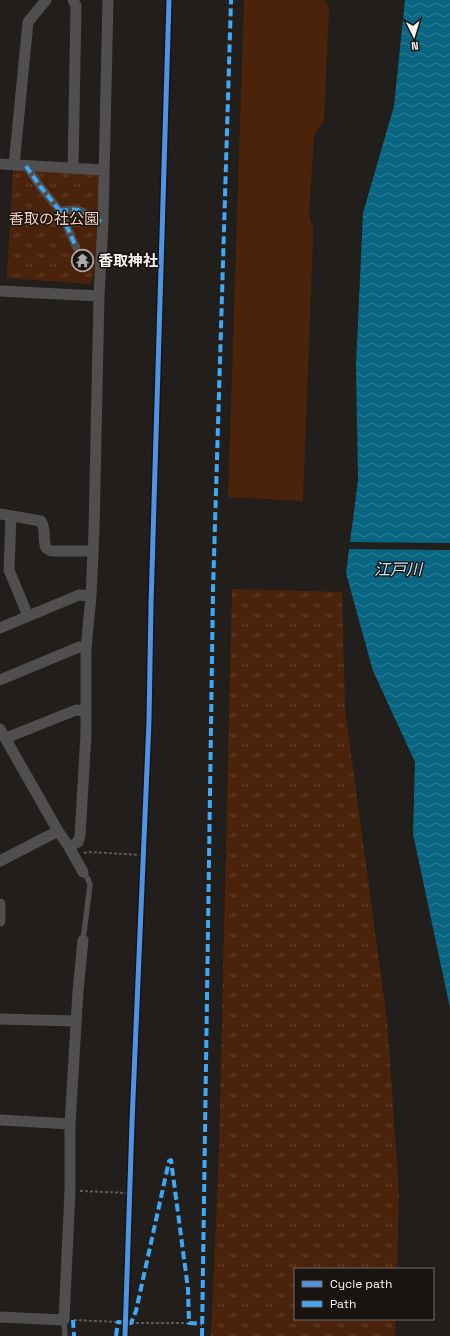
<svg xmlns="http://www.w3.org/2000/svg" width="450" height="1336" font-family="'Space Grotesk','Noto Sans JP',sans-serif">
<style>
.grass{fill:#4a230a}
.park{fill:url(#park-tufts)}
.water{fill:url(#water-waves)}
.pier{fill:#211e1c}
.building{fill:url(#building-cross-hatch);stroke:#4d4b49}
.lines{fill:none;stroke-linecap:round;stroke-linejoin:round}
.path{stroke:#5c5a59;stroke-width:2;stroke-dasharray:3 2;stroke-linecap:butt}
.service{stroke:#504e4e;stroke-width:5.5}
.pedestrian{stroke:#504e4e;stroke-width:8}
.minor{stroke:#504e4e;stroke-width:11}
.quiet{stroke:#3fa9f5;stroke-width:4;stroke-dasharray:8 4;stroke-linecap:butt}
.cycleway-casing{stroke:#191411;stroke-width:8}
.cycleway{stroke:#4d94e3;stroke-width:5}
.labels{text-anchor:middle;stroke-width:3;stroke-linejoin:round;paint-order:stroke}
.park-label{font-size:15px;fill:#f4cfbb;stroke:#191411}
.poi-label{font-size:15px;font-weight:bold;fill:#f7f3f1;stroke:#191411;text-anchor:start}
.water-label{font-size:16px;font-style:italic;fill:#bee7f9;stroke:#191411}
</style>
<defs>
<pattern id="park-tufts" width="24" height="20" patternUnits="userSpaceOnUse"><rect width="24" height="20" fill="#4a230a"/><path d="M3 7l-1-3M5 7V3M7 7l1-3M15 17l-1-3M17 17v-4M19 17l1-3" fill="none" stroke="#65432e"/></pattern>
<pattern id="water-waves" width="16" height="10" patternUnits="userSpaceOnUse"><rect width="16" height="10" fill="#086682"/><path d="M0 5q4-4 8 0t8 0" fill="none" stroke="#2d7c94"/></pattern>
<pattern id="building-cross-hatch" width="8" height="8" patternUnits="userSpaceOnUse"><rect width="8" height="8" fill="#483c34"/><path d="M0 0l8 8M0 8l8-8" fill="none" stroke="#635952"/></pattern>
</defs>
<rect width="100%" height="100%" fill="#211e1c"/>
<!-- grass -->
<path class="grass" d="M244,0H325L329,8L324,121L314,136L309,215L313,228V239L303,501L228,497Z"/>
<!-- park -->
<path class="park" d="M13,170L100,175L96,262L91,284L7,278Z
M232,589L342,592L345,709L387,1020L399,1194L397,1269H295V1319H396L395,1336H211L219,1152Z"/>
<!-- water -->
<path class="water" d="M405,0H450V1008L413,834L415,762L373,671L346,573L358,480L356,365L363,213L394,106Z"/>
<!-- pier -->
<path class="pier" d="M348,542L450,543V550L347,549Z"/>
<!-- building -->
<path class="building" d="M86,250L89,260L87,262L89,269L81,272L79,264L77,265L74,256Z"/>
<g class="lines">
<!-- path -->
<path class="path" d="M84,853L88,852L143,855
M80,1191L129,1193
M74,1320L118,1322
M131,1323H189"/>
<!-- service -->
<path class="service" d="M83,872L88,879L90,885L83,940
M64,1320L65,1336"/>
<!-- pedestrian -->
<path class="pedestrian" d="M26,166L40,186L60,211L76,247
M60,211C67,210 76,208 83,212C91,215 94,219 103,222"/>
<!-- minor -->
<path class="minor" d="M73,0L76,6L73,169
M0,164L103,170
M14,165L28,22L46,0
M0,291L99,296
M0,514L41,521C47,532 42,538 46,548L51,551H93
M11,516L9,570L28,616
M0,628L79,595L91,596
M0,680L79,647L86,649
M0,729L58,831L69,847L83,872
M6,738L76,710L85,711
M69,847L78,842L80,836L86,734V649L91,596L94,531L99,296L103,222L108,0
M0,861L58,831
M0,904V921
M0,1019L76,1021
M0,1120L70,1124
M0,1317L64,1320L70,1191V1124L78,991L83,940"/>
<!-- quiet -->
<path class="quiet" d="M26,166L40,186L60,211L76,247
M60,211C67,210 76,208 83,212C91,215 94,219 103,222
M73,1320L74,1336
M116,1336L118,1322L131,1323L136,1311L169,1161L171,1160L188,1289L189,1323L202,1324
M202,1336L213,590L231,0"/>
<defs>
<path id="cycleway" d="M125,1336L132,1122L149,721L151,604L169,0"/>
</defs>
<!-- cycleway casing -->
<use href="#cycleway" class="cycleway-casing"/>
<!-- cycleway -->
<use href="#cycleway" class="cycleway"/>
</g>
<!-- icons -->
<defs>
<symbol id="temple-ring" viewBox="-11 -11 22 22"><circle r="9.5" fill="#191411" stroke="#aca8a6" stroke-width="1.5"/><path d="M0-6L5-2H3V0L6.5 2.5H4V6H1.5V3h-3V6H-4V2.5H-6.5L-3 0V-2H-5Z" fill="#aca8a6"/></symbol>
</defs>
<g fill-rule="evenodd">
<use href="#temple-ring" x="70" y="248" width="25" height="25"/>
</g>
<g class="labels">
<!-- park labels -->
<g class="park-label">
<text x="54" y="224">香取の社公園</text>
</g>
<!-- poi labels -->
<g class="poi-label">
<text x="98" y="266">香取神社</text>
</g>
<!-- water labels -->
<g class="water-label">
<text x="398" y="575">江戸川</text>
</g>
</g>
<!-- legend -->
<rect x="294" y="1268" width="140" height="52" fill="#191411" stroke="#726d6b"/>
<rect x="302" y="1281" width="20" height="6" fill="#4d94e3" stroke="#726d6b"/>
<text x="330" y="1288" font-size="12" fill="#f7f3f1">Cycle path</text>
<rect x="302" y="1301" width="20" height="6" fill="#3fa9f5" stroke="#726d6b"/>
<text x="330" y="1308" font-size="12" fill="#f7f3f1">Path</text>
<!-- north arrow -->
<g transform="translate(414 36) rotate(175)" stroke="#191411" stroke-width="3" paint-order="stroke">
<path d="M0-3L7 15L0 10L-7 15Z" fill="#f7f3f1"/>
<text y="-6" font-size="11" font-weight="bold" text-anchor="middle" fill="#f7f3f1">N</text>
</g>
</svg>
